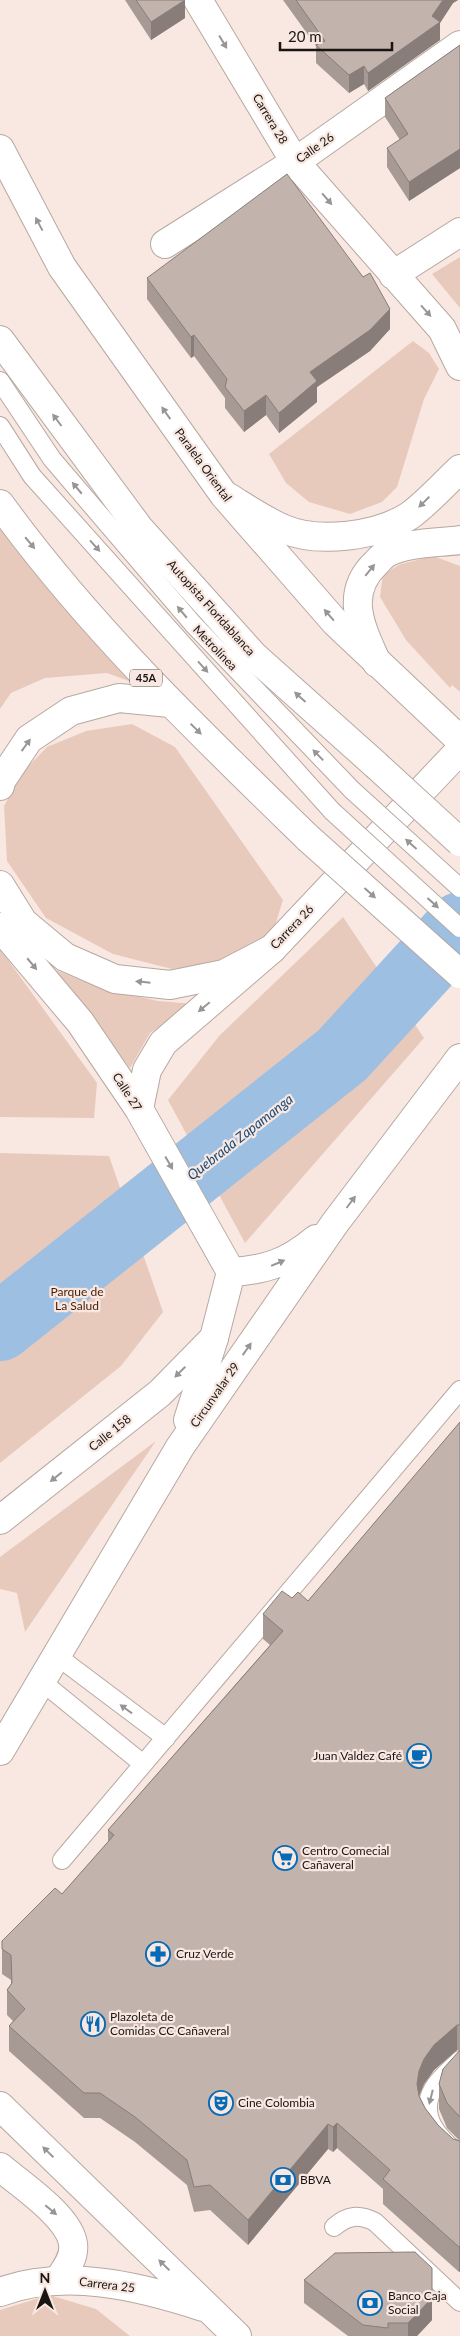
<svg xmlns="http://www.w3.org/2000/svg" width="460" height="2336" font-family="Lato,sans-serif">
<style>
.green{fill:#e8cabd}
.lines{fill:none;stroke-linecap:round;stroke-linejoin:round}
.river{stroke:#9dbfe2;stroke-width:68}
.service-casing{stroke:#b7a8a1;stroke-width:20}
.minor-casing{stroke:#b7a8a1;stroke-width:30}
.tertiary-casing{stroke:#b7a8a1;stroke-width:30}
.trunk-casing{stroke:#b7a8a1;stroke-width:30}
.service{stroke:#fff;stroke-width:18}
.minor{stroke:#fff;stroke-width:28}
.tertiary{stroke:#fff;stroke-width:28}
.trunk{stroke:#fff;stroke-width:28}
.service-bridge-casing{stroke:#b7a8a1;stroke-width:20;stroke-linecap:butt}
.trunk-bridge-casing{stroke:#b7a8a1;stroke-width:30;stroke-linecap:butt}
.service-bridge{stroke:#fff;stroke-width:18}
.trunk-bridge{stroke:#fff;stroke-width:28}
.wall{fill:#a79a95}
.shaded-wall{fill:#887d79}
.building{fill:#c2b3ad;stroke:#887d79}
.oneway{fill:#989695}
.labels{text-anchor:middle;stroke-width:4.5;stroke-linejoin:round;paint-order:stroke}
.shield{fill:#f8e8e1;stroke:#5d5451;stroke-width:1}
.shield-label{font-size:11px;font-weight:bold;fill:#1a1513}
.street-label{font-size:12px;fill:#1a1513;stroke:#f8e8e1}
.park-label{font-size:12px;fill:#471b05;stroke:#f8e8e1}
.poi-label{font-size:12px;fill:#1a1513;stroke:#f8e8e1;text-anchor:start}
.water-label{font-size:14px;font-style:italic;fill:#194a77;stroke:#f8e8e1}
</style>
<rect width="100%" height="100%" fill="#f8e8e1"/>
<!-- green -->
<path class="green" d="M460,257V308L432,274Z
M413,341L429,353L439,369L424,399L397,487L382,502L350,514L309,502L286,483L269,454Z
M0,505L134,683L107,673L45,678L11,693L0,709Z
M433,556L460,566V692L452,685L450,688L406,640L380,597L383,574L401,564Z
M132,724L175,747L283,900L273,932L235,961L172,969L113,954L46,918L7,861L4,806L22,773L47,747L86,731Z
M343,917L424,1038L245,1243L168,1100L220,1035Z
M0,949L97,1083L94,1118L0,1117Z
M53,969L97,987L158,1001L195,1004L150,1033L130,1068Z
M0,1153L109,1156L163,1312L121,1366L0,1463Z
M156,1441L25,1632L17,1593L0,1589V1557Z
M49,2295L96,2309L130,2336H0V2310Z"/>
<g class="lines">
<!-- river -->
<path class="river" d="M0,1327L342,1055L460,926"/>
<defs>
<path id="service" d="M0,381L52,459L193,624L352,790
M0,426L32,476L332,811
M57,1656L166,1738
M41,1681L143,1764
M62,1860L460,1390
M460,2060C452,2068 439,2078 433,2089C417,2118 441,2139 460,2156
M334,2227C348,2215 359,2214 375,2222L460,2302"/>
<path id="minor" d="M198,0L295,162L442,329L460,366
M165,244L295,162L460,45
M393,275L460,232
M0,1520L160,1393L214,1338
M0,2167C20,2184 70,2217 73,2244C75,2257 66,2269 59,2279"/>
<path id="tertiary" d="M228,497C246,508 265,521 284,529C319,544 378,536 409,516C424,506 446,482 460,469
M377,663C362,629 343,594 376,563C379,560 383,555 387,553C407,542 439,543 460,540
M0,927L80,1022L139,1109L231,1272L214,1338L188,1420
M139,1109L147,1070L163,1043L272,949L460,750
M231,1272C267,1270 288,1262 316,1239
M0,1751L180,1447L335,1223L460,1058
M0,2106L237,2336
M0,2292C65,2268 139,2286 203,2307"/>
<path id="trunk" d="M0,149L62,267L224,495L335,622L460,740
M0,340L139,528L254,656L376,765
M0,504C89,627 199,732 308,838
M0,786L1,781L29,739L71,711L119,698L170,703
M0,885L23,922L65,957L115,979L170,985L224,974L272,949"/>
</defs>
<!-- service casing -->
<use href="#service" class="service-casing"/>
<!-- minor casing -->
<use href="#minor" class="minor-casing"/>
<!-- tertiary casing -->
<use href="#tertiary" class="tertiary-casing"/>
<!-- trunk casing -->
<use href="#trunk" class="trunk-casing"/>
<!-- service -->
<use href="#service" class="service"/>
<!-- minor -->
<use href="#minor" class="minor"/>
<!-- tertiary -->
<use href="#tertiary" class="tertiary"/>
<!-- trunk -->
<use href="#trunk" class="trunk"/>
<defs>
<path id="service-bridge" d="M352,790L460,888
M332,811L460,928"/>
<path id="trunk-bridge" d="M376,765L460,842
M308,838L460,974"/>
</defs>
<!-- service-bridge casing -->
<use href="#service-bridge" class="service-bridge-casing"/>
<!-- trunk-bridge casing -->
<use href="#trunk-bridge" class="trunk-bridge-casing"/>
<!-- service-bridge -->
<use href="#service-bridge" class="service-bridge"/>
<!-- trunk-bridge -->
<use href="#trunk-bridge" class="trunk-bridge"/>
</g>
<!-- wall -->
<path class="wall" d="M125,0H185V18L151,40Z
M283,0H458L453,3L440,23V40L368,91L364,84L349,93L316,63V46Z
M460,45V168L409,201L387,167V148L400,140L385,117V98Z
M147,278L390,329L370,351L317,387V402L279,433L266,415L244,432L225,408V398L194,356L191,358L147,299Z
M460,1422V2050H457L434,2070L424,2084L419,2095L425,2108L438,2125L453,2139L459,2140L447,2128L439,2109V2084L460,2050V2271L459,2272L383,2204V2189L337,2148L333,2152L328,2149L248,2245L210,2210L194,2212L187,2185L135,2142L100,2118H84L9,2051V2026L13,2021L7,2015V1990L11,1984V1980L2,1974V1941L62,1894L108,1842V1830L270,1645L263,1639V1614L292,1598L308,1601Z
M304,2280L432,2320L417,2336H348L304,2303Z"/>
<!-- shaded-wall -->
<path class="shaded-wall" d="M185,0V18L151,40V22Z
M443,0H458L453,3L440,23V40L368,91V73Z
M364,66V84L349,93V75Z
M460,149V168L409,201V182Z
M390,309V329L370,351L317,387V402L279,433V413L310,372Z
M194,335V356L191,358V337Z
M266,395V415L244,432V411Z
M457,2025V2050L434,2070L424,2084L419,2096L417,2084L419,2071L424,2059L434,2045Z
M337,2123V2148L333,2152V2127Z
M328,2124V2149L248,2245V2220Z
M460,2246V2271L459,2272V2247Z
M432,2298V2320L417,2336H408V2323Z"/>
<!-- building -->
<path class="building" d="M136,0H185L151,22Z
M296,0H443L432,16L440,22L368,73L364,66L349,75L316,45L325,41Z
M460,45V149L409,182L387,148L408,134L385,98Z
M287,174L363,277L370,273L390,309L370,330L310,372L317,381L279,413L266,395L244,411L225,387L227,379L194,335L191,337L147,278Z
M460,1422V2025H457L434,2045L424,2059L419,2071L417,2084L419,2096L425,2108L438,2125L453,2139L460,2141V2246L459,2247L383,2179L390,2170L337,2123L333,2127L328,2124L248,2220L210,2185L194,2187L187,2160L135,2117L100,2093H84L9,2026L25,2009L7,1990L12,1983L11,1955L2,1949V1941L55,1888L62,1894L114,1835L108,1830L283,1631L263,1614L282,1591L292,1598L298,1592L308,1601Z
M460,2050V2117L447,2103L439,2084L443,2069Z
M415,2252L432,2268V2298L408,2323H388V2328L363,2325L304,2280L335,2253Z"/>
<!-- one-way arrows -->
<defs><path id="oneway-solid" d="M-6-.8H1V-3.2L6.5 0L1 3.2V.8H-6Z" transform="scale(1.25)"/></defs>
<g class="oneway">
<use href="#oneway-solid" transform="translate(223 42) rotate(59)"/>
<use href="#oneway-solid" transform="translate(327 199) rotate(49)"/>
<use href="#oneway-solid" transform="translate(39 224) rotate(-118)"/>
<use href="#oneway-solid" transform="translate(426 311) rotate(48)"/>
<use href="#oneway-solid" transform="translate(166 413) rotate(-125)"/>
<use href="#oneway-solid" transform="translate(57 420) rotate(-127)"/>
<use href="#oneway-solid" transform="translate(77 488) rotate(-130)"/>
<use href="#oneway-solid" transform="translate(424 502) rotate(136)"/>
<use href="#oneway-solid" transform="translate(30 543) rotate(50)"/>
<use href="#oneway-solid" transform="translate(95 546) rotate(48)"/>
<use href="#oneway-solid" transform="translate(370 570) rotate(-51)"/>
<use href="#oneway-solid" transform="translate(182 612) rotate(-130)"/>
<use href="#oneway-solid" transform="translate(329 615) rotate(-131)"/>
<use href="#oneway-solid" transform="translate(203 667) rotate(48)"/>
<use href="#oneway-solid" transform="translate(300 697) rotate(-138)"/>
<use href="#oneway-solid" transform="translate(196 729) rotate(44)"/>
<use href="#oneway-solid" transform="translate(26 745) rotate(-54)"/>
<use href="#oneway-solid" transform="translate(318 755) rotate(-134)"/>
<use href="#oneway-solid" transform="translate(411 844) rotate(-138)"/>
<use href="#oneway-solid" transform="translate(370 893) rotate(42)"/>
<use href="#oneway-solid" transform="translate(433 903) rotate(42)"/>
<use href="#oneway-solid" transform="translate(32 964) rotate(50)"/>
<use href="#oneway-solid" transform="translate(143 982) rotate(-174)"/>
<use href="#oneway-solid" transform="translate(204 1007) rotate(140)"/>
<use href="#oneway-solid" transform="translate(169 1163) rotate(60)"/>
<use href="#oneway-solid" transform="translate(351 1202) rotate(-53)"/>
<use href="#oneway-solid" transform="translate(278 1263) rotate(-23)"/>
<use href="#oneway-solid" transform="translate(247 1349) rotate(-55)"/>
<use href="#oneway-solid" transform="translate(180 1372) rotate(135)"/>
<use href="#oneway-solid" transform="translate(56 1477) rotate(141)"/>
<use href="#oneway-solid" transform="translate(126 1709) rotate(-144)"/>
<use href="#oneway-solid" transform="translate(431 2097) rotate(104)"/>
<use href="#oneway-solid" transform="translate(48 2152) rotate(-136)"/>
<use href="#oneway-solid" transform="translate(51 2210) rotate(40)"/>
<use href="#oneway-solid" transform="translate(164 2265) rotate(-136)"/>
</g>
<!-- icons -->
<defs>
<symbol id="cafe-ring" viewBox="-11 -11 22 22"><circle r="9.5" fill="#f8e8e1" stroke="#066bb7" stroke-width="1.5"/><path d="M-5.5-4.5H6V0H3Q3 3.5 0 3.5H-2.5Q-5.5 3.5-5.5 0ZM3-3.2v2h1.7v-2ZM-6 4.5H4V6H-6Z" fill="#066bb7"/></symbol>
<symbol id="supermarket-ring" viewBox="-11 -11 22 22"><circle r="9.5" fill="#f8e8e1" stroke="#066bb7" stroke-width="1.5"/><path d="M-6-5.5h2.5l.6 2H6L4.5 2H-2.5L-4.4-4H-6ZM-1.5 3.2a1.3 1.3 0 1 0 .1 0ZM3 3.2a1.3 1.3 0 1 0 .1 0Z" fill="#066bb7"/></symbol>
<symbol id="pharmacy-ring" viewBox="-11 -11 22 22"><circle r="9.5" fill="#f8e8e1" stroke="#066bb7" stroke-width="1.5"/><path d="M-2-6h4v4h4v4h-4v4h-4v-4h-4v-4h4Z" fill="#066bb7"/></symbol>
<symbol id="restaurant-ring" viewBox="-11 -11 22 22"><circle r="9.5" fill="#f8e8e1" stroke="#066bb7" stroke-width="1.5"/><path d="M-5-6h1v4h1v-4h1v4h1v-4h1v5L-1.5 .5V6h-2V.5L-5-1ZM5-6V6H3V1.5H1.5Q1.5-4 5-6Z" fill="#066bb7"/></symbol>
<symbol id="theatre-ring" viewBox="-11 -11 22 22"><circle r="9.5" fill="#f8e8e1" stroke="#066bb7" stroke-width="1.5"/><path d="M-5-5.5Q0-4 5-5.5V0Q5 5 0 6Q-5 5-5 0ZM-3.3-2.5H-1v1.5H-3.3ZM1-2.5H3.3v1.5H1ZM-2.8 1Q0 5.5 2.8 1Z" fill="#066bb7"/></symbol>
<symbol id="bank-ring" viewBox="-11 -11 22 22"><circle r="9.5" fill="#f8e8e1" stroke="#066bb7" stroke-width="1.5"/><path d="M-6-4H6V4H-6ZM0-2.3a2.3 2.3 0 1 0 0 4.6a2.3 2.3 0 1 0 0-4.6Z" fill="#066bb7"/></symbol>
</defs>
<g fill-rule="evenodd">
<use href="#cafe-ring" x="405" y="1742" width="28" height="28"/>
<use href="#supermarket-ring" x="271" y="1844" width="28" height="28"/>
<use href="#pharmacy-ring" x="144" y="1940" width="28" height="28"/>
<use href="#restaurant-ring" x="79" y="2010" width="28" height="28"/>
<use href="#theatre-ring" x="207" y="2089" width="28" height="28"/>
<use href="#bank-ring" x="269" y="2166" width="28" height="28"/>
<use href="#bank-ring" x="356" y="2289" width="28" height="28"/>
</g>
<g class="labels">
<!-- shield labels -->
<rect class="shield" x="130" y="669.5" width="32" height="17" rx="4"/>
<g class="shield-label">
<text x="146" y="682">45A</text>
</g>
<!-- street labels -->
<g class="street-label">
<text transform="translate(270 119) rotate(59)" y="4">Carrera 28</text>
<text transform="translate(315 148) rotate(-35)" y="4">Calle 26</text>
<text transform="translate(203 465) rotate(54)" y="4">Paralela Oriental</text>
<text transform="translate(211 608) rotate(48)" y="4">Autopista Floridablanca</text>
<text transform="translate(215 648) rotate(46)" y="4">Metrolínea</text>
<text transform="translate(292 927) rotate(-46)" y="4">Carrera 26</text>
<text transform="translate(127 1092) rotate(57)" y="4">Calle 27</text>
<text transform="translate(215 1395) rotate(-55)" y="4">Circunvalar 29</text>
<text transform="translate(110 1433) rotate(-39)" y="4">Calle 158</text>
<text transform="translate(107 2285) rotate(7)" y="4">Carrera 25</text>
</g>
<!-- park labels -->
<g class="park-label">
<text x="77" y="1296">Parque de<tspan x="77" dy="14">La Salud</tspan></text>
</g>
<!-- poi labels -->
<g class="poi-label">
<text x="402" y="1760" text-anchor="end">Juan Valdez Café</text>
<text x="302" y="1855">Centro Comecial<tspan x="302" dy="14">Cañaveral</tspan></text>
<text x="176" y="1958">Cruz Verde</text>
<text x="110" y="2021">Plazoleta de<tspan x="110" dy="14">Comidas CC Cañaveral</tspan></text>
<text x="238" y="2107">Cine Colombia</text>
<text x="300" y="2184">BBVA</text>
<text x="388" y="2300">Banco Caja<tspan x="388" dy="14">Social</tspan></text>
</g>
<!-- water labels -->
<g class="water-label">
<text transform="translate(240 1137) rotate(-38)" y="5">Quebrada Zapamanga</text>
</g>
</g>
<!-- north arrow -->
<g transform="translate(45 2291)" stroke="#f8e8e1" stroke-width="4" paint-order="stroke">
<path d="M0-4L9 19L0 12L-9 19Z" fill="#1a1513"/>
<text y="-8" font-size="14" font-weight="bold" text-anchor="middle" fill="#1a1513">N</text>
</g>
<!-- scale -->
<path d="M280 42v8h112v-8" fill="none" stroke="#1a1513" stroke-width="2.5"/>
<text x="288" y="42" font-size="15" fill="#1a1513" stroke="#f8e8e1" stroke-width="4" paint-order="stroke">20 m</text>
</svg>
